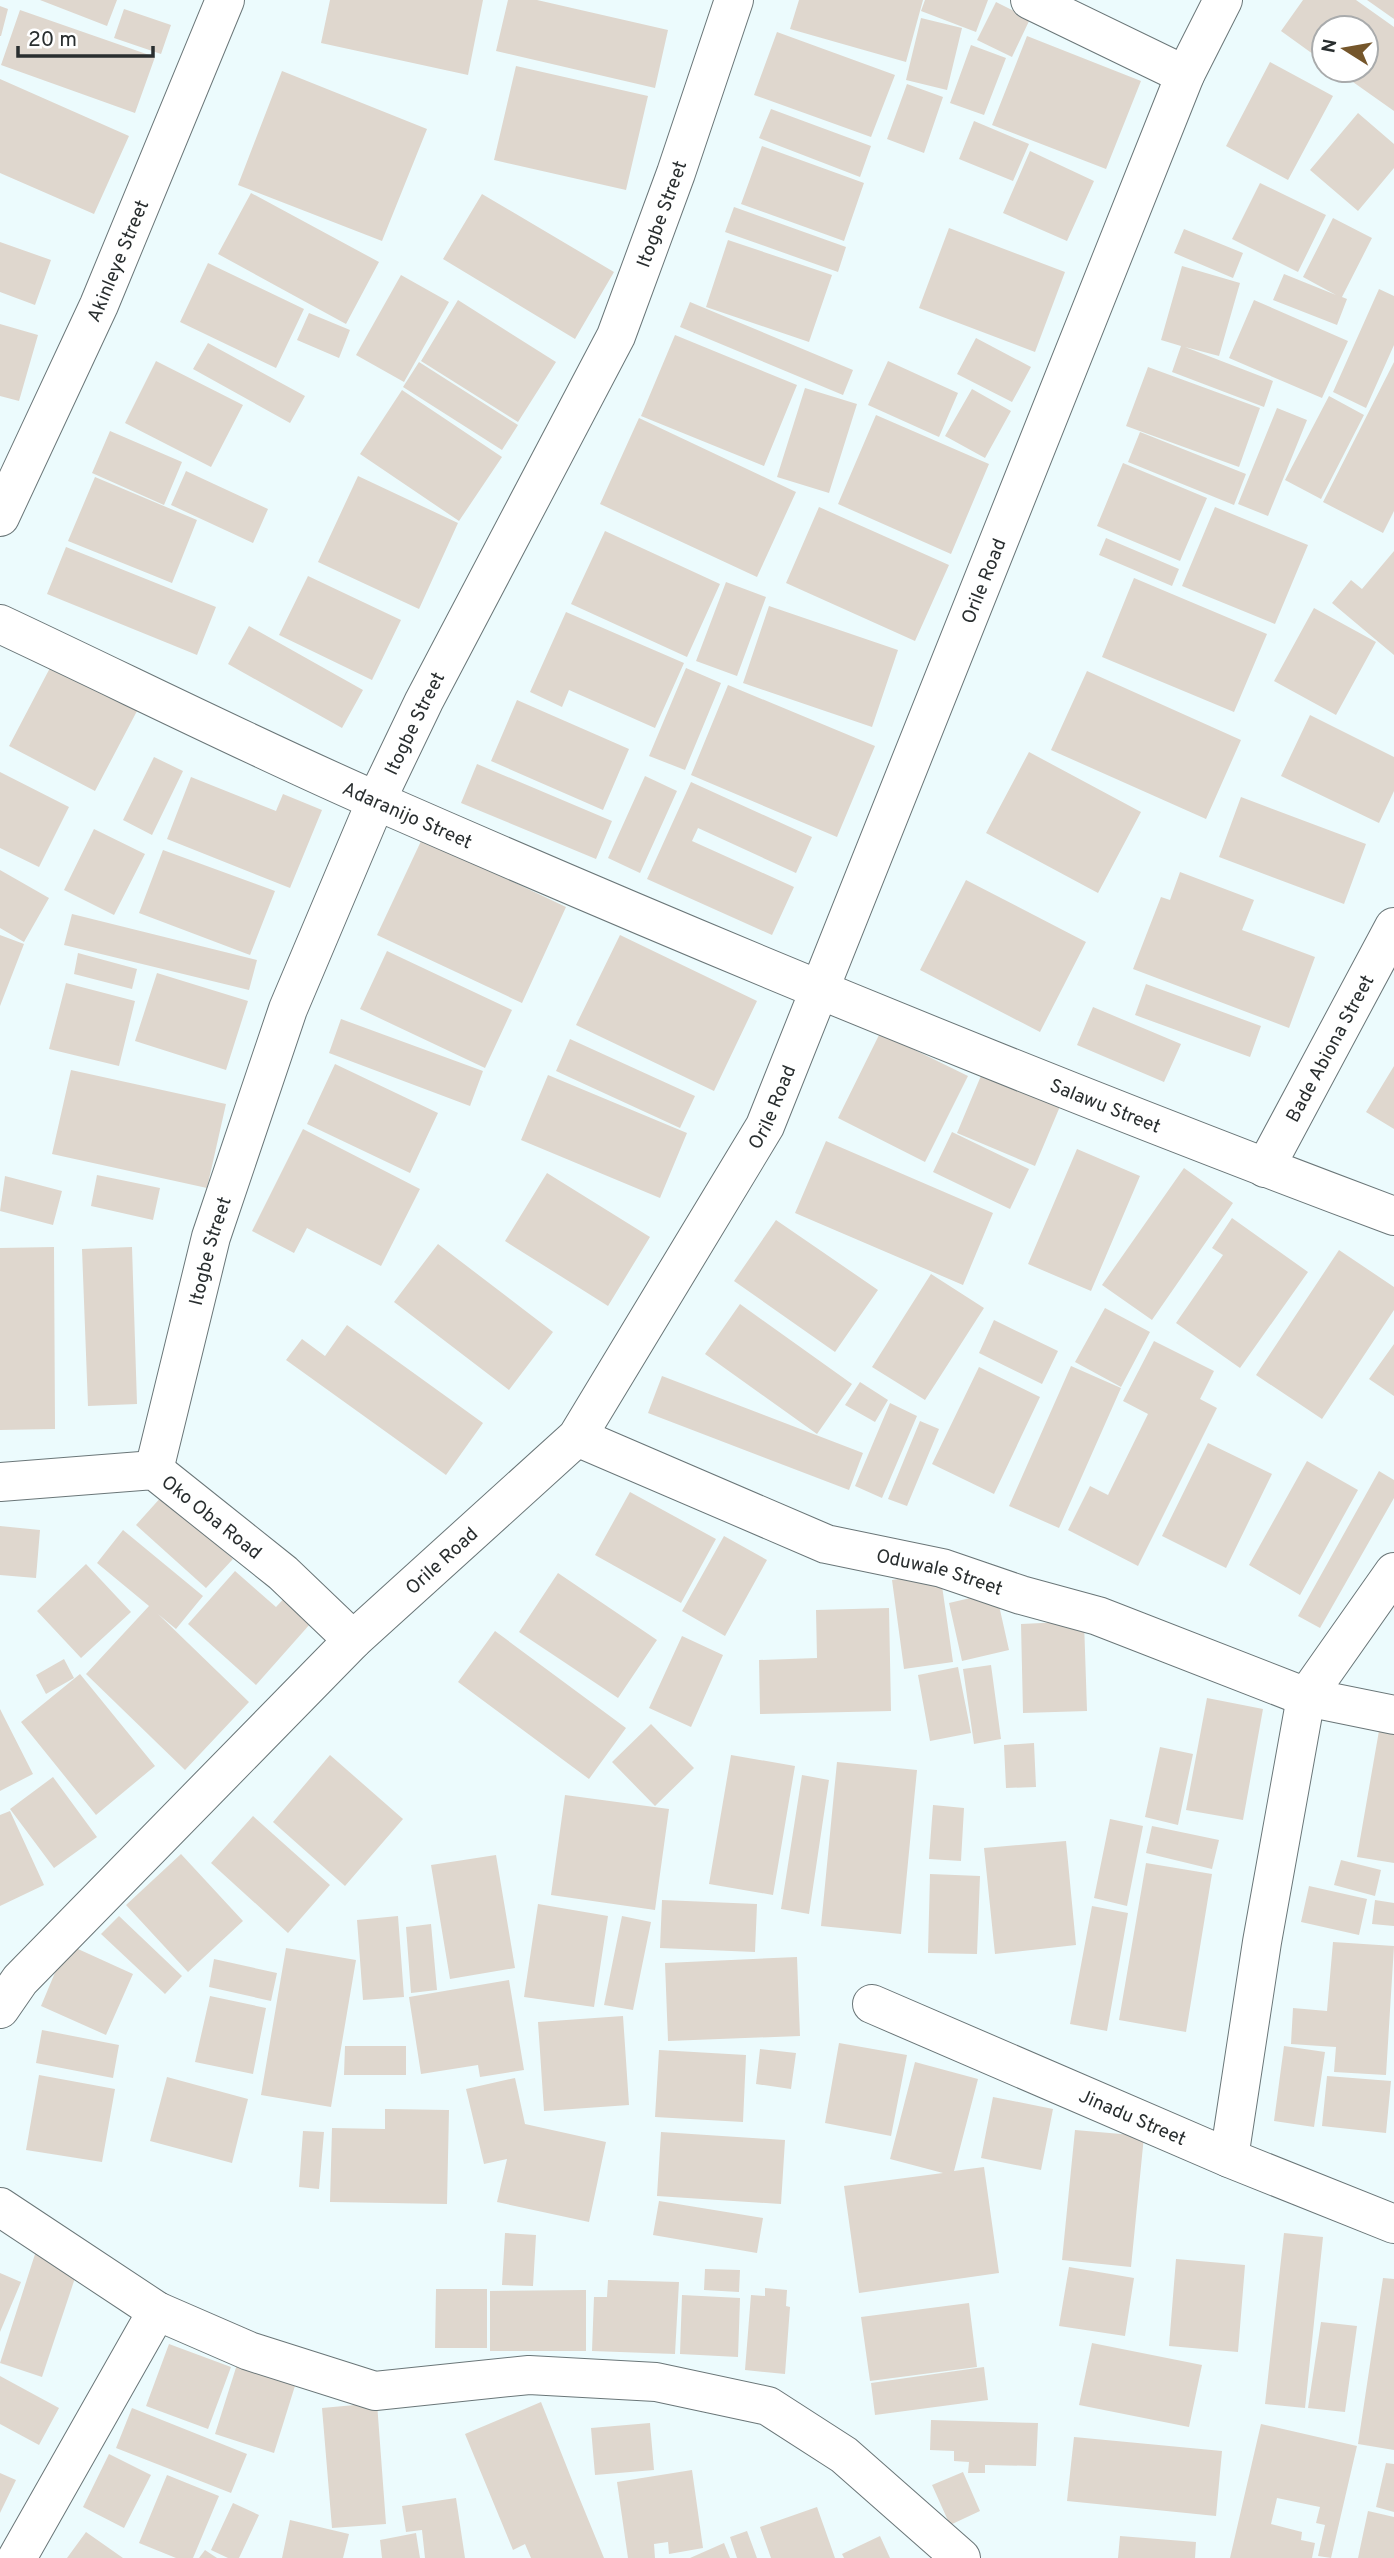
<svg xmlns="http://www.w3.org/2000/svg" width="1394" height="2558" font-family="Overpass,sans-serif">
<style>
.building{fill:#dfd7ce}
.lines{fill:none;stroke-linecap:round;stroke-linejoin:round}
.minor-casing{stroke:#6a7678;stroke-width:40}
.minor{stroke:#fff;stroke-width:38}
.labels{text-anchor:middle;stroke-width:5;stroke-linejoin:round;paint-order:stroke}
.street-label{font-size:19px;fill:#292e2f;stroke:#fff}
</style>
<rect width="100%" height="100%" fill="#ecfbfd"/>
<!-- building -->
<path class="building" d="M40,0H117L107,26Z
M330,0H483L468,75L321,43Z
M508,0H537L668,30L655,88L496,51Z
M799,0H923L906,62L790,29Z
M925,0H988L976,32L921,11Z
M1303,0H1356L1394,27V111L1336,70H1366V28H1324V62L1281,31Z
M1367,0H1394V19Z
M996,2L1030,19L1012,57L977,40Z
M0,6L8,9L1,36H0Z
M124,9L171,25L161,54L114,38Z
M20,10L155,57L135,113L1,65Z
M921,18L962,28L947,90L906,80Z
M777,32L895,75L871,137L754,95Z
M1027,36L1141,81L1106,169L992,125Z
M971,45L1006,58L984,115L950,103Z
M1270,62L1333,96L1288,180L1226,146Z
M516,66L648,96L626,190L494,160Z
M282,71L427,129L382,241L238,185Z
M0,79L129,136L94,214L0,173Z
M907,84L943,97L924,153L887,139Z
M771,109L871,146L860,177L759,138Z
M1358,113L1394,144V168L1358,211L1310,170Z
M974,121L1029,144L1013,181L959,159Z
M762,146L864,183L844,241L741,204Z
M1030,151L1094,181L1067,241L1003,213Z
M1260,183L1326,215L1298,272L1232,239Z
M251,193L379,262L346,324L218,254Z
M482,194L614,272L575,339L443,259Z
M734,207L846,247L838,272L725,232Z
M1333,218L1372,238L1342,297L1347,299L1337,325L1273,300L1284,274L1336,295L1303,277Z
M949,228L1065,272L1035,352L919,308Z
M1184,229L1243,253L1233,278L1174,253Z
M728,240L832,275L809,342L706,307Z
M0,242L51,260L35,305L0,292Z
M208,263L304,309L276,368L180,322Z
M1182,266L1240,283L1219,356L1185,347L1273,381L1264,407L1172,372L1181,346L1161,340Z
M401,275L449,302L404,382L356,355Z
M1379,289L1394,296V345L1366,408L1333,392Z
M458,300L556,362L518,422L421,361Z
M1254,300L1348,341L1322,398L1229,358Z
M690,302L853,370L843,395L680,327Z
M309,313L350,330L339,358L297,340Z
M0,324L38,335L19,401L0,396Z
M675,335L797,385L764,466L641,416Z
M976,338L1031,367L1012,402L957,374Z
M208,343L305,396L290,423L193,369Z
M156,361L243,405L211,467L125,423Z
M888,361L958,393L939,437L868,405Z
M419,362L518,425L502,450L403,387Z
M1394,362V511L1383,533L1323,502Z
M1148,367L1260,408L1239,467L1126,426Z
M805,388L857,404L829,493L777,477Z
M972,389L1011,411L985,458L945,436Z
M402,390L502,457L459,521L360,454Z
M1329,396L1364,415L1321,499L1285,480Z
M1277,408L1307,420L1268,516L1238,504Z
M876,415L989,464L951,554L838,504Z
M639,418L796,492L757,577L600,504Z
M110,431L182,462L164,505L92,473Z
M1140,432L1246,474L1234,505L1128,462Z
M1123,463L1207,498L1180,561L1097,526Z
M186,471L268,509L253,543L171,505Z
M358,476L458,523L419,609L318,562Z
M95,477L197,520L172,583L68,541Z
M819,507L949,565L915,641L786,583Z
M1215,507L1308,545L1275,624L1182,586Z
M605,531L720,584L687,657L571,604Z
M1106,538L1179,569L1172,586L1099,555Z
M66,547L216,607L197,655L47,594Z
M1394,551V655L1332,603L1351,580L1362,589Z
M308,576L401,620L372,680L279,635Z
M1134,578L1267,634L1234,712L1102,657Z
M726,582L766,597L737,676L696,661Z
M769,606L898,650L872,727L743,683Z
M1314,608L1376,642L1336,715L1274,681Z
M566,612L684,663L655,728L569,690L562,707L530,692Z
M249,626L363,690L342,728L228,664Z
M51,666L137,711L95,791L9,746Z
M686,668L721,683L685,770L649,756Z
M1087,671L1241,740L1206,819L1051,750Z
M728,685L875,746L837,837L691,775Z
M517,700L629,749L603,810L491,761Z
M1310,715L1394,757V791L1379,823L1281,776Z
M1029,752L1141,812L1098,893L986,833Z
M154,757L183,771L152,835L123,820Z
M477,764L612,821L596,859L461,803Z
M0,772L69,807L39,867L0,848Z
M645,776L677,791L640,873L608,858Z
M191,777L276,811L283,794L322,810L290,888L167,839Z
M691,782L812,837L796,873L698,828L692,841L794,887L772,935L647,879Z
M1241,797L1366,844L1344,904L1219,857Z
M94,829L145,854L114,915L64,890Z
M422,839L566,907L522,1003L377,935Z
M163,850L275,891L250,955L139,913Z
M0,870L49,898L24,942L0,928Z
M1180,872L1254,900L1242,930L1315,957L1289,1028L1133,969L1161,897L1170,900Z
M966,880L1086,942L1040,1032L920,970Z
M72,914L257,960L249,990L64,945Z
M0,935L24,944L0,1006Z
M620,935L757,1001L714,1091L576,1025Z
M387,951L512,1010L485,1068L360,1009Z
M78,953L137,969L132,989L74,974Z
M157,973L248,1001L226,1070L135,1041Z
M66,983L135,1001L119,1066L49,1049Z
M1146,984L1261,1026L1250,1057L1135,1015Z
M1093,1007L1181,1044L1164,1082L1077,1045Z
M341,1019L483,1071L470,1106L329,1053Z
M880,1033L968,1076L925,1162L838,1118Z
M570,1039L695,1096L680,1128L556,1071Z
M335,1064L438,1113L410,1173L307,1124Z
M1394,1066V1129L1366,1112Z
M71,1070L226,1104L207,1188L52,1154Z
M983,1071L1061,1104L1035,1166L957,1133Z
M548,1075L687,1133L660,1198L521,1140Z
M303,1129L420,1189L381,1266L307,1228L294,1253L252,1231Z
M952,1132L1029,1169L1010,1209L933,1172Z
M826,1141L993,1213L963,1285L795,1213Z
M1077,1149L1140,1176L1091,1291L1028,1264Z
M1184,1168L1233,1203L1152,1320L1102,1285Z
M547,1173L650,1237L608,1306L505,1241Z
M97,1175L160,1188L153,1220L91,1206Z
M5,1176L62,1191L53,1225L0,1211Z
M1232,1218L1308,1272L1240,1368L1176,1323L1223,1255L1212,1248Z
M776,1220L878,1290L835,1352L734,1281Z
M438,1244L553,1332L509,1390L394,1302Z
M54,1247L55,1429L0,1430V1248Z
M132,1247L137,1404L88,1406L82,1249Z
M1339,1250L1394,1287V1310L1322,1419L1256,1375Z
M931,1274L984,1308L925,1400L872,1367Z
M740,1304L852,1384L817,1434L705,1354Z
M1105,1308L1150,1332L1121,1387L1075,1362Z
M994,1320L1058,1351L1042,1384L979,1353Z
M347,1325L483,1423L446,1475L286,1360L302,1339L325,1356Z
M1154,1341L1214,1371L1200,1399L1217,1408L1138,1566L1068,1530L1090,1486L1108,1495L1148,1414L1123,1401Z
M1394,1344V1396L1369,1379Z
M1071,1366L1121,1388L1059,1528L1009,1506Z
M979,1367L1040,1397L994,1494L932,1464Z
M662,1376L863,1453L849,1490L648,1413Z
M860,1382L888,1400L875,1422L845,1405Z
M890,1403L917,1416L882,1498L855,1486Z
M920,1421L939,1429L907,1506L888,1499Z
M1208,1443L1272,1474L1226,1568L1162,1536Z
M1307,1461L1358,1490L1300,1595L1249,1565Z
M1379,1471L1394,1480V1498L1320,1628L1298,1616Z
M630,1492L716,1539L681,1603L595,1555Z
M163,1495L233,1559L206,1588L136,1525Z
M0,1526L40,1530L36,1578L0,1575Z
M123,1530L203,1596L176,1629L158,1614L249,1702L185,1770L86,1674L149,1606L97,1563Z
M724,1536L767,1560L725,1636L682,1611Z
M86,1564L131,1612L81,1658L37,1611Z
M235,1571L276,1607L290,1592L318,1615L256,1685L188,1624Z
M940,1572L953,1662L904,1669L892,1580Z
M558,1573L657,1640L618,1698L519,1632Z
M996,1592L1009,1650L962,1661L949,1603Z
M889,1608L891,1711L760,1714L759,1660L817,1658L816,1610Z
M1084,1621L1087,1711L1023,1713L1021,1624Z
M495,1631L626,1728L589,1779L458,1682Z
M682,1636L723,1655L691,1727L649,1708Z
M64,1659L74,1678L46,1694L36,1675Z
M991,1665L1001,1739L974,1744L963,1669Z
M958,1667L971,1733L930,1741L918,1675Z
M80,1674L155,1766L96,1815L21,1722Z
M1207,1698L1263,1709L1243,1820L1186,1810Z
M0,1709L33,1774L0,1791Z
M651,1724L694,1768L655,1806L612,1762Z
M1380,1725L1394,1728V1863L1357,1857Z
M1034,1743L1036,1787L1006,1788L1004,1745Z
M1160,1747L1193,1754L1178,1825L1145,1817Z
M330,1755L403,1819L345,1886L273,1822Z
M731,1755L795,1766L773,1895L709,1884Z
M837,1762L917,1770L901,1934L821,1926Z
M802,1775L829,1780L809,1914L781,1909Z
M53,1777L97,1837L54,1868L10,1809Z
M565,1795L669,1809L655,1910L551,1895Z
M933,1805L964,1808L961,1861L929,1859Z
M10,1811L44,1885L0,1906V1815Z
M253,1816L330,1885L288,1933L211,1863Z
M1110,1819L1143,1826L1127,1906L1094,1898Z
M1152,1826L1219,1840L1212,1869L1146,1853Z
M1066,1841L1076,1945L995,1954L984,1848Z
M181,1854L243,1921L188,1972L126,1905Z
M496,1855L515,1968L450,1979L431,1865Z
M1341,1860L1381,1870L1375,1896L1334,1885Z
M1146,1863L1212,1874L1186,2032L1119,2020Z
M930,1874L980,1876L977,1954L928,1953Z
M1309,1886L1367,1899L1359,1935L1301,1922Z
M662,1900L757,1904L755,1952L660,1948Z
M1375,1900L1394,1903V1926L1372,1924Z
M538,1904L608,1916L594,2007L524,1997Z
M1092,1906L1128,1913L1107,2031L1070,2024Z
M119,1916L182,1976L165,1994L101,1934Z
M398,1916L404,1997L363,2000L357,1920Z
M622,1916L651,1922L633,2010L604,2005Z
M431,1924L437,1990L411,1993L406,1927Z
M1333,1942L1394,1946L1386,2075L1334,2072L1336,2047L1291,2044L1293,2008L1327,2011Z
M67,1944L133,1974L106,2035L41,2006Z
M286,1948L356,1960L331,2107L261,2095Z
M797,1957L800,2036L668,2041L665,1963Z
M214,1959L277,1973L271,2001L209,1987Z
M509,1980L524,2070L480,2077L478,2065L421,2074L409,1997Z
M210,1996L266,2008L253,2074L195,2062Z
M623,2016L629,2105L544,2111L538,2022Z
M42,2030L119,2045L113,2078L36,2063Z
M839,2043L907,2055L891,2136L825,2123Z
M345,2046H406V2075H344Z
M1284,2046L1325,2052L1314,2127L1274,2121Z
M760,2049L796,2053L791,2089L756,2084Z
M659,2050L746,2055L743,2122L655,2117Z
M915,2062L978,2079L954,2171L984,2167L999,2273L859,2293L844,2186L943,2173L890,2159Z
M39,2075L115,2089L102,2162L26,2150Z
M1327,2076L1391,2081L1386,2133L1322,2126Z
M167,2077L248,2099L232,2163L150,2141Z
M515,2078L525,2124L606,2142L589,2222L497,2202L507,2159L484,2164L466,2089Z
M993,2097L1053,2109L1041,2170L981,2158Z
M385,2109L449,2110L447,2204L330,2202L332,2128L385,2129Z
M1075,2130L1144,2136L1131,2267L1062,2260Z
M303,2131L324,2132L319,2189L299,2187Z
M661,2132L785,2140L781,2204L657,2196Z
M659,2201L763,2218L757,2253L653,2235Z
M505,2233L536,2235L533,2286L502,2285Z
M1284,2233L1323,2237L1305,2408L1265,2404Z
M36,2251L79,2266L42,2377L0,2363Z
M1176,2259L1245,2265L1238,2352L1169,2346Z
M1069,2267L1134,2278L1125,2336L1059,2326Z
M705,2269L740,2270L739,2292L704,2290Z
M0,2273L21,2282L0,2332Z
M1383,2278L1394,2279V2450L1358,2444Z
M608,2280L679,2282L675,2354L592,2351L594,2297H607Z
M765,2288L787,2290L786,2306L790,2307L785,2374L745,2370L751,2295L765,2296Z
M436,2289H487V2348H435Z
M586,2290V2351H490V2291Z
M682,2295L740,2298L738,2357L680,2354Z
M969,2303L977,2367L870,2381L861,2317Z
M1321,2322L1357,2326L1345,2412L1308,2408Z
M1092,2343L1202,2365L1189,2427L1079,2405Z
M169,2344L231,2367L208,2429L146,2406Z
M240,2355L299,2373L274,2453L215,2434Z
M984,2367L988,2400L875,2415L871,2383Z
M0,2376L59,2408L39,2445L0,2424Z
M541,2402L572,2480L604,2558H531L525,2544L513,2550L465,2434Z
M377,2403L386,2524L332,2528L322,2408Z
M132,2408L247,2454L231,2493L116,2448Z
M931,2420L1038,2423L1036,2466L985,2465V2473H968L969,2462L954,2461V2451L930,2450Z
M650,2423L654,2470L595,2475L591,2428Z
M1261,2424L1357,2446L1331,2558L1318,2556L1325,2525L1316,2523L1320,2507L1277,2498L1271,2524L1302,2532L1301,2540L1315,2543L1312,2558H1230Z
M1074,2437L1222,2451L1216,2516L1067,2501Z
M109,2454L151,2475L124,2528L83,2507Z
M1386,2463L1394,2464V2512L1376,2507Z
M692,2470L703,2548L669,2554L668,2542L654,2544L655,2558H628L617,2482Z
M963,2472L980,2511L950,2525L932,2485Z
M0,2473L16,2480L0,2513Z
M167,2475L219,2496L193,2558H176L139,2543Z
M456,2498L465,2558H425L422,2530L406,2532L402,2506Z
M233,2503L259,2515L239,2558H228L211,2550Z
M817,2507L835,2558H771L760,2527Z
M1368,2511L1394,2517V2558H1358Z
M290,2520L349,2534L343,2558H282Z
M747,2531L757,2558H737L730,2537Z
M86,2532L123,2558H67Z
M416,2533L420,2558H382L380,2540Z
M880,2536L890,2558H844L842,2554Z
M1120,2536L1196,2542L1195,2558H1118Z
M724,2543L730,2558H690Z
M205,2550L217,2558H199Z"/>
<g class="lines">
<defs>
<g id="minor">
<path d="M1030,0L1185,75"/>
<path id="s1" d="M0,517L99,305L225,0"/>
<path id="s2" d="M0,624C126,683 251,746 379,802C714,949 1052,1088 1394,1216"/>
<path id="s3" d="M1265,1168L1394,927"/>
<path id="s4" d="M577,1437L826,1544L942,1568L1021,1595L1098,1616L1306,1697L1394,1715"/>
<path id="s5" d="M154,1470L211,1237L288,1009L376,801L424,701L616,336L676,173L734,0"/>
<path id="s6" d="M0,1482L154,1470L283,1573L353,1640"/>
<path id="s7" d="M872,2004L1229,2158L1394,2224"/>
<path id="s8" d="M0,2009L20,1980L353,1640L577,1437L765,1126L1185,75L1223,0"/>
<path d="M1229,2158L1262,1942L1306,1697L1394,1572"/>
<path d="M0,2207L157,2311L249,2351L375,2391L529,2375L656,2382L768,2406L844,2455L961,2558"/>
<path d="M17,2558L157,2311"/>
</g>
</defs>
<!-- minor casing -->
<use href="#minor" class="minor-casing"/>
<!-- minor -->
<use href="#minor" class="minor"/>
</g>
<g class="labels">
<!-- street labels -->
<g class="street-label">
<text dy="7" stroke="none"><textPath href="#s5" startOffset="1360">Itogbe Street</textPath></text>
<text dy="7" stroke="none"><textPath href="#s1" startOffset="282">Akinleye Street</textPath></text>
<text dy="7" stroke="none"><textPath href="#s8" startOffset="1764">Orile Road</textPath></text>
<text dy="7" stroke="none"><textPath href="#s5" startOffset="793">Itogbe Street</textPath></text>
<text dy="7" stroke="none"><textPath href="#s2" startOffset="450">Adaranijo Street</textPath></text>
<text dy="7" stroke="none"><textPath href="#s3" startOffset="136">Bade Abiona Street</textPath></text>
<text dy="7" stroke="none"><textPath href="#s2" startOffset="1206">Salawu Street</textPath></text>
<text dy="7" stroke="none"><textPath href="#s8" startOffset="1197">Orile Road</textPath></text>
<text dy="7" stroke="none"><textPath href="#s5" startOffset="226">Itogbe Street</textPath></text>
<text dy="7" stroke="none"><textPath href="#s6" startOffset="229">Oko Oba Road</textPath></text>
<text dy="7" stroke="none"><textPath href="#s8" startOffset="630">Orile Road</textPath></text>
<text dy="7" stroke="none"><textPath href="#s4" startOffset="388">Oduwale Street</textPath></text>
<text dy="7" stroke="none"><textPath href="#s7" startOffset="284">Jinadu Street</textPath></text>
</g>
</g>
<!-- north arrow -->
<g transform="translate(1345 49) rotate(281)"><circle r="33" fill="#ffffff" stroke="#a9abac" stroke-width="2"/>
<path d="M0-5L12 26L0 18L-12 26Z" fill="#75562b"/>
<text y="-10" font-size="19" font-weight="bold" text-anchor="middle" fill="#292e2f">N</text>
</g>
<!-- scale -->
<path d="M18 46v10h135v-10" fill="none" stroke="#292e2f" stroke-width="3.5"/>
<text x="28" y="46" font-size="21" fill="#292e2f" stroke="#ffffff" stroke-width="5" paint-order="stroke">20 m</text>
</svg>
